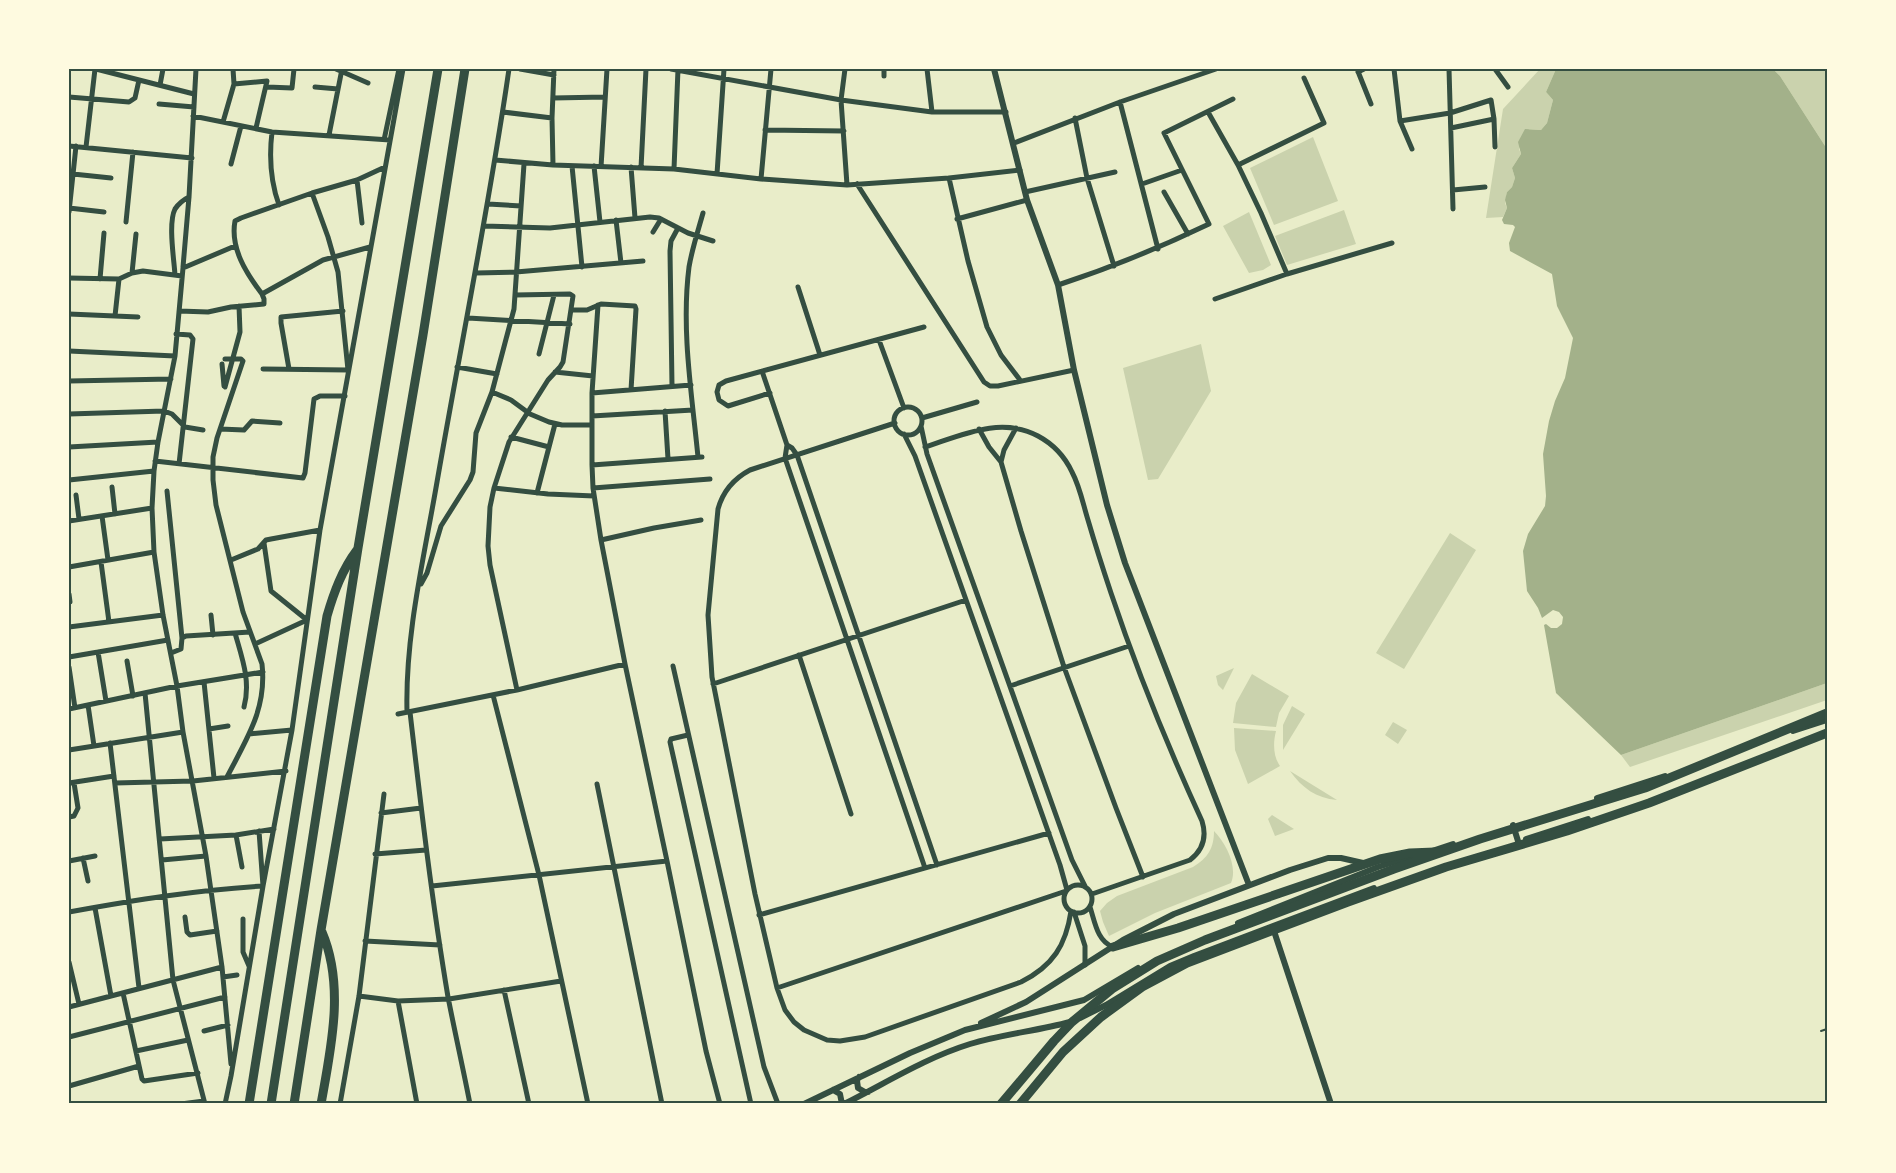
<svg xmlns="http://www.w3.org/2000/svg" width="1896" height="1173" font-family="Cabin,sans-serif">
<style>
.green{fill:#cad2ad}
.water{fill:#a3b18a}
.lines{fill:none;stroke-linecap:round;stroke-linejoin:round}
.service{stroke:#344e41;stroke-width:2}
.minor{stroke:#344e41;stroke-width:5}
.tertiary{stroke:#344e41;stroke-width:6}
.motorway{stroke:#344e41;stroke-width:9}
.neatline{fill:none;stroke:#344e41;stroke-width:2}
</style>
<rect width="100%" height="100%" fill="#e9edc9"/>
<!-- green -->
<path class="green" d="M1540,69H1556L1546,92L1553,100L1547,123L1541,130L1529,129L1519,149L1521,154L1512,168L1515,178L1512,187L1507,192L1505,203L1507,208L1503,217L1486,218L1503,109Z
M1773,69H1827V149L1780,76Z
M1313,137L1338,201L1274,225L1250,168Z
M1344,210L1356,244L1287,265L1275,236Z
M1249,212L1271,265L1263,270L1249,273L1223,226Z
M1201,344L1211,391L1158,479L1148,480L1123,368Z
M1450,533L1476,550L1404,669L1376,653Z
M1234,668L1223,690L1218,685L1216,676Z
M1252,674L1289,696L1279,713L1276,727L1233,723L1236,703Z
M1827,683V700L1630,767L1621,755Z
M1292,706L1305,714L1283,750V725Z
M1393,722L1407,730L1398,744L1385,735Z
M1234,728L1276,731C1273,743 1273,756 1280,766L1248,784L1235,750Z
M1290,771L1337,800C1316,798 1302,788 1290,771Z
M1272,815L1294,829L1275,836L1268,819Z
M1214,831C1226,843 1238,867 1231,883L1155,913L1109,936L1103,922L1100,911L1107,903L1117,896L1193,867C1208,858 1214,848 1214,831Z"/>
<!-- water -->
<path class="water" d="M1556,69H1773L1780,76L1827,149V683L1621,755L1556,693L1544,625L1546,624L1551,628H1557L1562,624L1563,617L1559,612L1553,610L1542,618L1538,608L1527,591L1523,551L1528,534L1545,506L1546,496L1543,454L1549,421L1555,401L1565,378L1573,338L1557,306L1552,274L1510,251L1509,243L1515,227L1513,225L1504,224L1502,220L1507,208L1505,200L1507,192L1512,187L1515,178L1512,168L1521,154L1518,142L1525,129L1541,130L1547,123L1553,100L1546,92Z"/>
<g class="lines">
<!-- service -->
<path class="service" d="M1821,1031L1827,1029"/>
<!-- minor -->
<path class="minor" d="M96,69L194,94
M336,69L368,83
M520,69L554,75
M671,69L841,100L932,112H1006
M845,69L841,100L847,185
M884,69V76
M927,69L932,112
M1364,69L1358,72L1359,74L1371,104
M1394,69L1400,121L1412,149
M1449,69L1453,209
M1495,69L1508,87
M234,84L267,81L256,128
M160,85L163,69
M267,87L292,88L294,69
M315,87L338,89
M69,97L129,102L135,98L139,80
M553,98L605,97
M1120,102L1158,249
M159,104L194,107
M503,112L552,118
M1208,112L1238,165L1261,213L1287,274
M193,116L272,132L390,140
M1075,118L1087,178L1114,266
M1400,121L1450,113L1491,100L1494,119L1495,147
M223,122L234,84L233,69
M1451,128L1494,119
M765,130L844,131
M272,132C269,157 270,180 279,205
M329,135L342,69
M384,140L399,69
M1014,143L1120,102L1216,69
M69,146L192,158
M86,147L95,69
M495,160L553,165L674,169L761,179L847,185L949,178L1020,170
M231,164L241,126
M553,165L552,118L554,69
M1238,165L1324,123L1304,78
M572,166L582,267
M594,166L600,222
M601,167L607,69
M631,167L635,218
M641,168L646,69
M674,169L678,69
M73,174L111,178
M717,174L724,69
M949,178L968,261L987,327L1001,355L1020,380
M761,179L771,69
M357,180L362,223
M857,184L984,382L990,386H998L1074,370
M1142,184L1182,170
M1453,190L1485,187
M1025,192L1115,172
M1164,192L1188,234
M488,204L521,206
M69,208L104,212
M69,212L76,146
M957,219L1027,200
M616,220L621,263
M126,222L133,152
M484,226L550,228L650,217L659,218L688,233L713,241
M653,232L661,219
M183,267L189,197L196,69
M132,273L136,234
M476,273L516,272L643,261
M175,275C174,259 168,223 175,209C179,203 183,200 189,197
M69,278L119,279L132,273L143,271L182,276
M100,279L104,233
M1058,285C1110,268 1159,248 1209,224L1164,133L1233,99
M798,287L820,355
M262,294C246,273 230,248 235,221L241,218L312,193L357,180L385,167
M515,295L570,294L573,296L563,362L560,367L548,380L509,442L494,488L490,507L488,546L490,565L517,690
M1215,299L1287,274L1392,243
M598,305L592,393V465L593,488L601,540L625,664L667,861L706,1051L720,1104
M571,310H587L601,304L635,306L636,309L631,390
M179,311L208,312L231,307L264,304V299L262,294L323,260L370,247
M69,314L138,317
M115,316L119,279
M468,318L570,324
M176,334L190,335L193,339L179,464
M879,340L904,408
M69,351L175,356
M539,354L554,295
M225,359H241L243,361L217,438L213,457V480L216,505L243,612L262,664C267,709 247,738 227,777
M222,364L224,386
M457,367L497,374
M263,369L348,370L338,272L328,237L312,193
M289,369L281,323V317L343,311
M762,371L787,445L785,458L925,868
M555,372L593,376
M69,381L171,379
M672,386L670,251L671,241L678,228
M225,387L240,332L239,306
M492,392L511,400L530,414L549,422L562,425H592
M592,393L691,385
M770,393L728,406L719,400L717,392L719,385L726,381L924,327
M894 421a14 14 0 1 1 28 0a14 14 0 1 1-28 0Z
M665,411L668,459
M69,414L164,411L172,414L185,427L203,430
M592,416L693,410
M922,418L977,402
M895,423L750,470C733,479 723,491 718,509L708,615L712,677L755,894L777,988L785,1010L794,1022L804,1030L827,1040L840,1041L865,1037L1021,982C1053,966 1066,945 1071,911
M921,426L927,454L1072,860L1085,886
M220,429L244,430L252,421L280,423
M979,429L989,447L1001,462L1021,531L1064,667L1116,808L1143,877
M904,434L915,456L1060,865L1067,890
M511,437L549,447
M787,445L792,448L797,455L937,865
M69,447L158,442
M925,447C962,435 1001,416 1038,436C1053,444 1065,457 1072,472C1080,487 1083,504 1088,520C1095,544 1103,569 1111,593C1137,671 1168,747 1202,821C1207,837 1203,850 1190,860L1092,894
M698,457C692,395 681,330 689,267C692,249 698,231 703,213
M155,461L303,478L305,473L314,399L320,396H345
M1001,462L1004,450L1016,428
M592,465L702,457
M69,480L154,471
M112,487L115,514
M494,488L548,494L594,496
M593,488L710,479
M167,491L182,638
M537,493L555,424
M76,495L79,519
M102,516L108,560
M69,521L152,508
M601,540L654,528L701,520
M231,560L258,549L266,540L271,539L320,530
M101,562L109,622
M69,567L154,552
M421,584L427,573L441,526L470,480L473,472L476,433L492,392L514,309L524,164
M69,594L70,602
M211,615L213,635
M69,627L163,615
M235,633C242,658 251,681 244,707
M255,644L307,620L271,591L264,543
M98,652L106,701
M171,653L181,649L182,638L186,636L250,632
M799,655L851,814
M69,657L168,640
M127,661L133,696
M673,666L764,1067L778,1104
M69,667L75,708
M204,682L214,778
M713,684L966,600
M1010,686L1129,646
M145,693L173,980L205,1104
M493,695L539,875L588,1104
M88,705L94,746
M69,709L177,686L263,672
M407,712C405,635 424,558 437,482C461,344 489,207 509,69
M410,712C421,807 432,902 448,997C455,1033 463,1068 470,1104
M398,714L517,690L625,664
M209,729L228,726
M249,734L292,730
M688,735L671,739L670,742L751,1104
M110,743L139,988
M69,750L183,732
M69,783L114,776
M115,783L193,781L286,771
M597,784L662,1104
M381,813L421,808
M69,817L74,816L78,808L74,783
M236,835L242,867
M160,839L236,835L274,829
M375,854L426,850
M83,858L88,881
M162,860L206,856
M69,861L95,856
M1064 899a14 14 0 1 1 28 0a14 14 0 1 1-28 0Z
M432,886L667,861
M1090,907C1095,922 1097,941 1113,947
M95,908L111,996
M69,912C135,900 196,890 263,886L259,831
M1074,912L1085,946V965
M759,915L1049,833
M185,917L187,932L190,935L217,931
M243,919V952L249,966
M365,941L440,945
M69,962L79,1004
M223,977L237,975
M777,988L1066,891
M504,990L529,1104
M123,993L142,1079L144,1081L198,1073
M359,996L398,1001L449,999L561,981
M398,1001L417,1104
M69,1007L222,967
M204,1031L228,1025
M69,1037L225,997
M136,1051L188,1040
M231,1064L222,967L206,856L183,732L177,686L163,615L154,552L152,508L154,471L158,442L175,356L183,268L235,246
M69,1086L139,1066
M181,1104L204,1101
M225,1104L231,1076L263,886L292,730L320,530L403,69
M340,1104L359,996L384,794"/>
<!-- tertiary -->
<path class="tertiary" d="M994,69L1027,200L1058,285L1074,370L1107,505L1125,563L1249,885
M1793,731L1827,720
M1597,798L1665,776
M1513,825L1518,841
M1526,839L1588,819
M1432,851L1453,844
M1238,923L1378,867L1416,855
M1273,928L1331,1104
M1080,1018L1106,1005L1170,966L1194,956L1374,888
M981,1023L1026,1002L1123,940L1174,914L1290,870L1328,858H1341L1363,863
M859,1077L857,1081L858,1088L865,1092H868
M833,1090L840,1094L842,1104
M804,1104L910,1053L965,1030L1084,1000L1138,968
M844,1104C886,1083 925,1058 970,1044C1003,1034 1037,1031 1070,1022"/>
<!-- motorway -->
<path class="motorway" d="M1113,947L1178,928L1380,859L1410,853L1435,852
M249,1104L327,616C334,592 342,570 357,550
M271,1104L358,548L438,69
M294,1104L321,930L423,335L465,69
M321,1104C331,1048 345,986 322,932
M1001,1104L1054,1041L1072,1022L1112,989L1157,961L1205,940L1394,869L1480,839L1645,788L1827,713
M1020,1104L1063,1052L1101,1017L1142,987L1187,963L1348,902L1446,867L1567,831L1649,803L1827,733"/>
</g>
<!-- border -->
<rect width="1896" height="1173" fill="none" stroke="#fefae0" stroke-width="141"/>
<rect x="70" y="70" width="1756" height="1032" class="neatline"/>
</svg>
